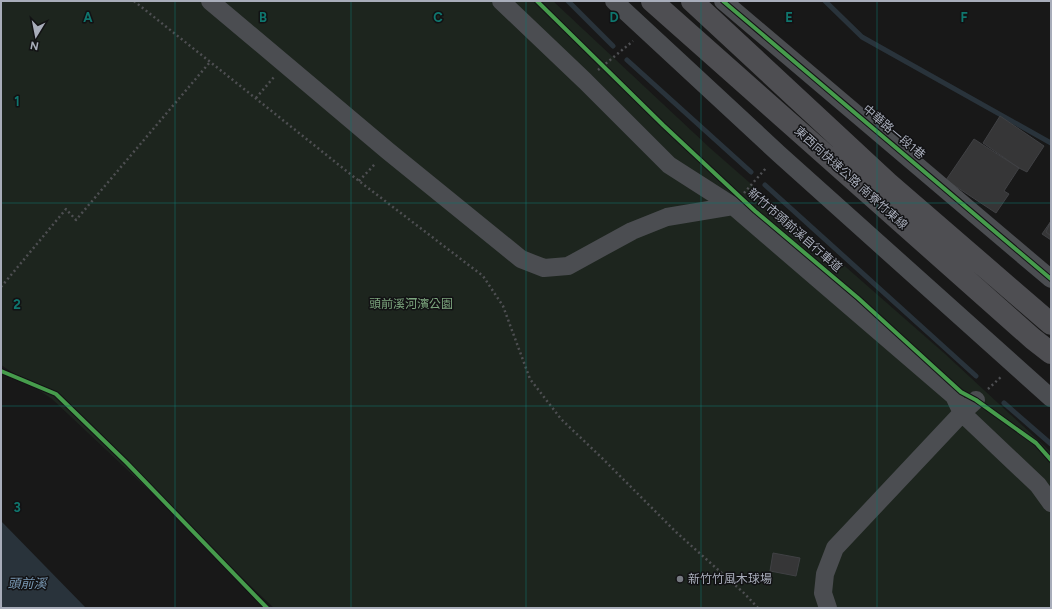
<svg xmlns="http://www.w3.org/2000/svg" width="1052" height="609" font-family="Figtree,'Noto Sans TC',sans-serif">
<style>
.green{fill:#1d251e}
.water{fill:#29333b}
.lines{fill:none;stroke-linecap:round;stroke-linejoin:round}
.stream{stroke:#29333b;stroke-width:5}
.building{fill:#363637;stroke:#404144}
.path{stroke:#4e4f52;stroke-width:2.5;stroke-dasharray:2 3;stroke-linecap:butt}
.minor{stroke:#4b4d51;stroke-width:18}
.highway{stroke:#4e4e52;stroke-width:22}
.cycleway-casing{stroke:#121214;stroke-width:6}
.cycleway{stroke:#469c4c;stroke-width:4}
.grid{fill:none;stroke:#0f766e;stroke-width:1;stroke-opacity:0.55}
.poi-dot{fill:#767981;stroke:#121214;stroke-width:1.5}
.labels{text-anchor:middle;stroke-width:3;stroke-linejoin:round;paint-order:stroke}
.street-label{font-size:12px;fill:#a8adba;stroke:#121214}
.park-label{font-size:12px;fill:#7da77f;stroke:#121214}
.poi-label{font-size:12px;fill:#a8adba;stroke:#121214;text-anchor:start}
.water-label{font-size:13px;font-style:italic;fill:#7c9cb8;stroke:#121214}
.grid-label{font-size:13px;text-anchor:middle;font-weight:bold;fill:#0f766e;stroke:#121214;stroke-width:3;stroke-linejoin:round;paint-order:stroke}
</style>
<rect width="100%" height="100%" fill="#181818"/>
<!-- green -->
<path class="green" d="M1,1H553L710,148L944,353L1051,452V608H274L52,399L1,365Z"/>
<!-- water -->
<path class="water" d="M1,521L86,608H1Z"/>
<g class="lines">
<!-- stream -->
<path class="stream" d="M568,1L613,46
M825,1L862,37L1051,143
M627,60L751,172
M765,185L976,376
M1004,403L1051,444"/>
</g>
<!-- building -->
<path class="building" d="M1000,116L1044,146L1027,172L1019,168L983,143Z
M974,139L1019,168L1004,191L1009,194L996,213L946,180Z
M1051,221V240L1042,234Z
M1051,221V236L1046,232Z
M773,553L800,558L796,576L770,571Z"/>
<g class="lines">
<!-- path -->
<path class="path" d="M134,1L359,181L483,276L503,306L530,379L561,419L601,457L676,532L745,594L758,608
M598,70L633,41
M256,98L274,77
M359,181L375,164
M744,193L767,167
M1,287L66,209L76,220L210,62
M988,389L1002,376"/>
<!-- minor -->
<path class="minor" d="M210,1L388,151L521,259L544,268L568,266L632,231L667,217L733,206
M501,1L585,81L669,165L733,206L954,396L962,413L1038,485L1051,503
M614,1L779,154L1051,398
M723,1L1051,279
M828,608L823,593L825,574L835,548L962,413L976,400"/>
<!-- highway -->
<path class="highway" d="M652,1L1033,339L1051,353
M692,1L888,183L1051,324"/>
<defs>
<path id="cycleway" d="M537,1L663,125L755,211L858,298L961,392L976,400L1036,443L1051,460
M723,1L1051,279
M1,371L56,394L127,463L267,608"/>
</defs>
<!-- cycleway casing -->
<use href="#cycleway" class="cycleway-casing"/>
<!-- cycleway -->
<use href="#cycleway" class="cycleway"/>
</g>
<!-- grid -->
<path class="grid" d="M175,1V608M351,1V608M526,1V608M701,1V608M877,1V608M1,203H1051M1,406H1051"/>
<!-- markers -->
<circle class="poi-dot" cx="680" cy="579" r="4"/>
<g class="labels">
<!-- street labels -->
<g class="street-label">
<text transform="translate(894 132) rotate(40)" y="4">中華路一段1巷</text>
<text transform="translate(851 178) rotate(42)" y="4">東西向快速公路 南寮竹東線</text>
<text transform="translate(795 230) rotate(41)" y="4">新竹市頭前溪自行車道</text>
</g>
<!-- park labels -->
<g class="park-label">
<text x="411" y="308">頭前溪河濱公園</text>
</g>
<!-- poi labels -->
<g class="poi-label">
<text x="688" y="583">新竹竹風木球場</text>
</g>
<!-- water labels -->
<g class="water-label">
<text x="27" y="588">頭前溪</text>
</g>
</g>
<g class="grid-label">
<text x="88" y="22">A</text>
<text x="263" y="22">B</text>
<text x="438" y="22">C</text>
<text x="614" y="22">D</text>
<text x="789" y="22">E</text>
<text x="964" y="22">F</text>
<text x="17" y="106">1</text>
<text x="17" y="309">2</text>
<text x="17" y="512">3</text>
</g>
<!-- border -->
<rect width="1052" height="609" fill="none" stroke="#a8adba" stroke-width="4"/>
<!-- north arrow -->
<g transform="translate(36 36) rotate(190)" stroke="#121214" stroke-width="3" paint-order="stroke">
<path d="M0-3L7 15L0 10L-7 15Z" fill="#a8adba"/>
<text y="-6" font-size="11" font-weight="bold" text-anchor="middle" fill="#a8adba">N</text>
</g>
</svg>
